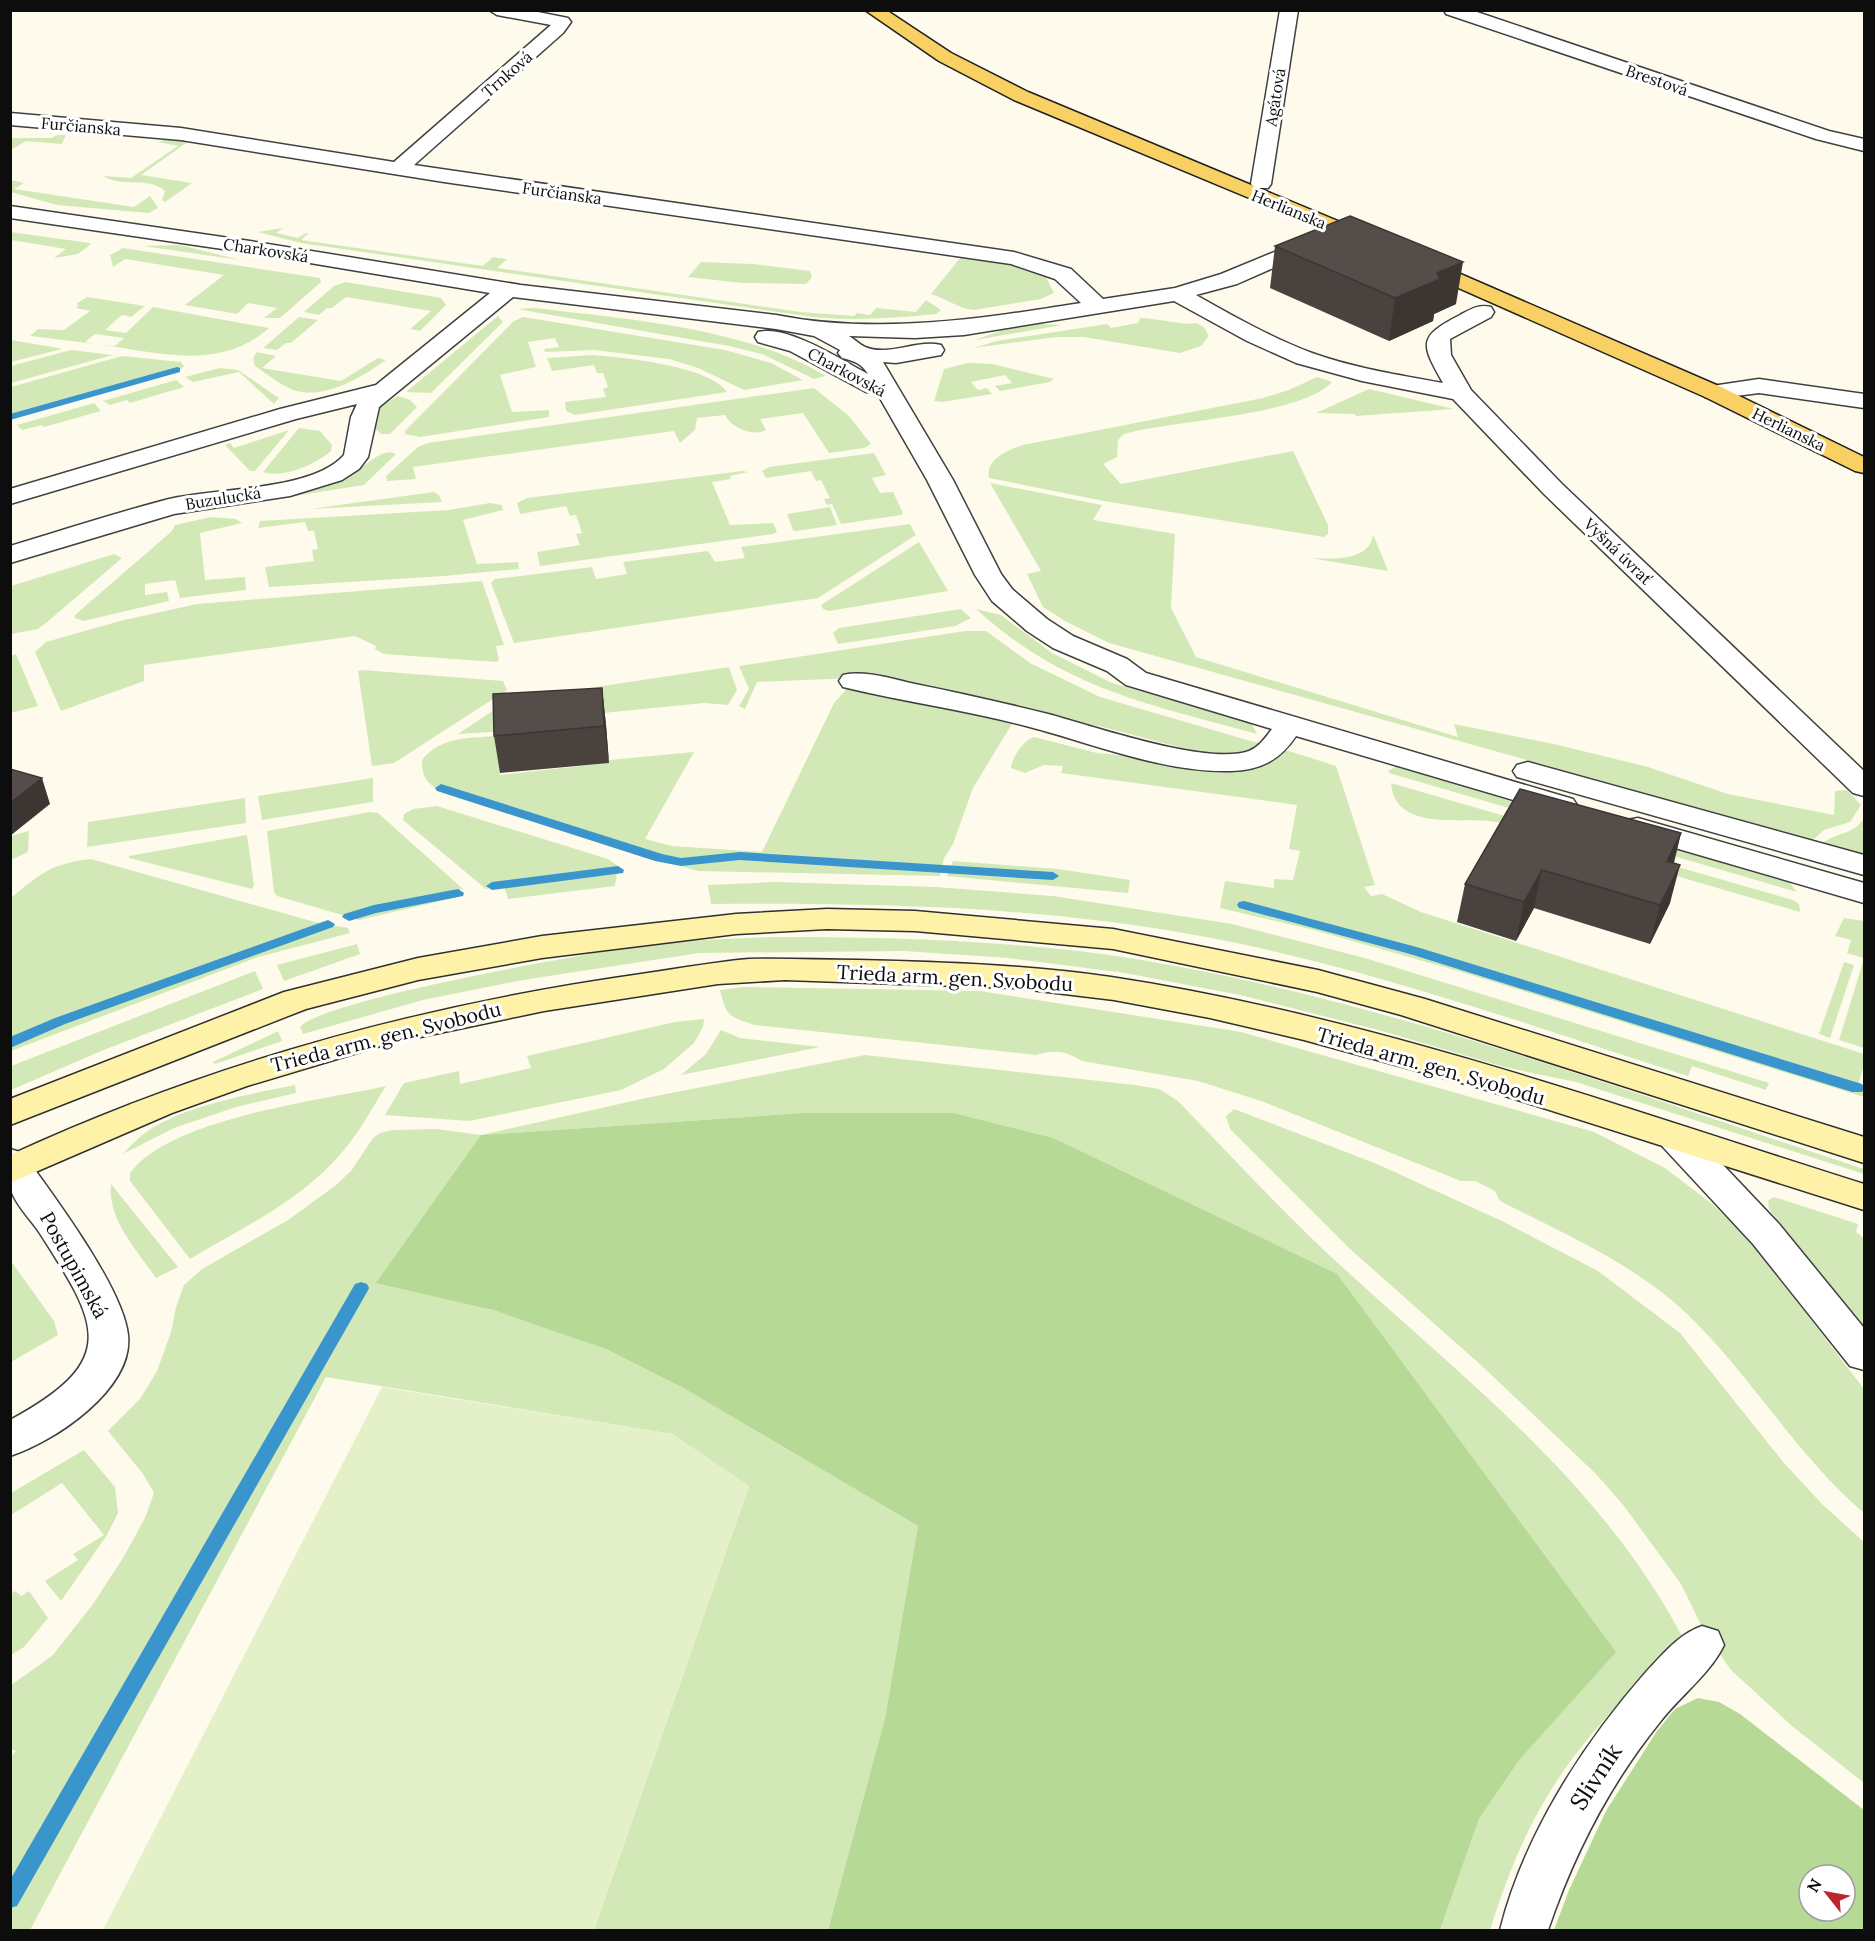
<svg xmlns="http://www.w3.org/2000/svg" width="1875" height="1941" font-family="Lora,serif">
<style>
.green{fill:#d2e9b7}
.forest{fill:#b6d996;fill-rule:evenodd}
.pitch{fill:#e3f0c8}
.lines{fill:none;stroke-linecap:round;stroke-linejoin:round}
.stream{fill:#3995cc;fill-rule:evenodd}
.street-casing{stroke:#404040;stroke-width:3}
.secondary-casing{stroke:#2f2f2f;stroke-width:3}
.primary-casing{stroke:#1e1e1e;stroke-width:3}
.street{fill:#fff;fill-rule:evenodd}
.secondary{fill:#fef2a8;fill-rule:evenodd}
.primary{fill:#f8d064;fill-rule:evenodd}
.wall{fill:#49423f}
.shaded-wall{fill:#3c3633}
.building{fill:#554d49;stroke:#3c3633;stroke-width:1.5}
.labels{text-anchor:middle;stroke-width:6;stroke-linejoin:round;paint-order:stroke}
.far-street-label{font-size:16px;fill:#0d0d0d;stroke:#fff}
.street-label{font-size:20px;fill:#0d0d0d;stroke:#fff}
.near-street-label{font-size:24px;fill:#0d0d0d;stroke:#fff}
</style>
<rect width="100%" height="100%" fill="#fffbec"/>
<!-- green -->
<path class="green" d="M58,135H66L62,144L26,141L11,150V138H51Z
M167,139L189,141L141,175L192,183L165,202L162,200L165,191C148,176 122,188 103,176L131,178L178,146L158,142Z
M11,180L24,183L14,189L134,207L150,196L158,208L149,213L57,205L11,192Z
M283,228L276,233L298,238L306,233H309L301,240L483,266L493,257L507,259L497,268L800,312L854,316L857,313L870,315L876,308L916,312L926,300L941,310L936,314C894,318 855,321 813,317L301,243L258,232Z
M10,232L90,243V245L78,254L54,258L66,249L11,240Z
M177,245L184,246L240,260L143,246Z
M123,248L320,278L321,282L280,318H264L277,308L248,303L237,314L185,305L224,275L125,259L113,267L110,255Z
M961,257L1020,266L1045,275L1054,293L1041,299L974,310C960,309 945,298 931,294Z
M701,262L753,264L810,271L812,277L806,284L742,283L688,277Z
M345,282L430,296L441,298L446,305L420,331L410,329L431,311L346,297L332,308H327L319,315L304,312L334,286Z
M87,297L145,306L131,317L122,315L105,330L126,333L153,307L269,328C221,371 160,353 102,345L115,346L124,338L95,334L85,342L96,344L30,336L38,329L64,330L90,311L76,308L79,305L76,304Z
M535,308C626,319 748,328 826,376L814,379L762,354L729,346L517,309Z
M498,316L503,322L431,393L406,392Z
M299,317L318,320L291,343H286L277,350L263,348Z
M523,317L725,350L771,363L803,380L744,390L698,368L669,359L594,350L545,352L544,349L559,347L555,338L528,342L536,367L500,375L512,412L549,410V417L420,437L405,434V431L514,321Z
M1140,318C1155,318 1187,326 1196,323L1204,327L1209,336L1201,346L1180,353L1084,337H1057L973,348L997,341L1107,324L1111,328L1138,323Z
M1041,324L1062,325L975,340L1011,327Z
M11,340L58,348L62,349L11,362Z
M71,350L113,355L11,383V366Z
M257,352L276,356L262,368L341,381L378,358L386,360C362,377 322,402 291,389C278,383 267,374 255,366L253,358Z
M591,355C622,357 710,366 727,392L575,415L566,411L565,402L606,397L603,389L608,387L603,373H597L594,365L552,371L547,358Z
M122,356L181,362L184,366L179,371L11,418V387Z
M968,363L993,364L1054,379L1050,382L1000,391L995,386L1012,383L1005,375L971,382L978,390L987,388L992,394L942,402L934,401L944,369Z
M220,368L238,370L279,398L274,404L239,372L193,382L185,377Z
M1317,377L1332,382C1301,416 1172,420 1124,434L1118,440L1117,457L1103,464L1121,484L1293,451L1328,525V534L1324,537L1104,501L989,478C985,459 1008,450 1023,445L1263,398L1289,390Z
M176,380L184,387L130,403L127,400L110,405L103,401Z
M814,388L849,416L871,444L864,448L829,453L803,413L760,419L766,430C753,437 731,428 725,415L697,418L695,430L680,443L674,431L413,467L416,479L387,481L386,476L418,447L428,443Z
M1369,389L1454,409L1356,416L1355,414L1316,413Z
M398,396L410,400L417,407L390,434H381L370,424L379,407Z
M94,403L101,411L44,427L42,425L22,430L17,425Z
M299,428L320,431L332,445L331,451C316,464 283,479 263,472Z
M289,430L255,471H250L225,445L230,443L234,448Z
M390,452L396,454L364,485L288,497L290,495C310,491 331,487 349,476C363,469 374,454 390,452Z
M874,453L886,475L872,478L880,493L893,492L903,513L901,515L841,524L832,504L827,505L824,499L830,498L821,480L816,481L811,471L766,478L762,471L769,467Z
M742,471L748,472L730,476L731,479L712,482L730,525L773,523L777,532L773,534L540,566L537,552L580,545L576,534L582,533L576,515L570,516L566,506L520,514L517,503L527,498Z
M990,483L1102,505L1093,520L1175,534L1171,608L1196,657L1458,737L1454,724L1554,744L1648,767L1728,794L1834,815L1835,791L1847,790L1861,805L1850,822L1824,830L1813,840L1109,643L1065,621L1043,607L1027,574L1041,571Z
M434,492L439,495L442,502L310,509Z
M490,503L502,505L503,510L463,520L477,564L518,562L519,569L444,576L269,587L265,567L314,561L312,550L318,549L314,531H308L305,522L258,528L260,521L449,510Z
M830,507L837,525L796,531L793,530L787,514Z
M211,517L236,519L242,523L200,533L205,580L245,577L246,590L180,598L175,580L145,584V595L167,592L169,601L83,621L75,618V615L172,531L175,525Z
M910,524L916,535L818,598L514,643L491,583L495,579L592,567L596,579L627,574L623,562L708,551L715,562L745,558L741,547Z
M1373,534L1388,571L1310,558C1329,559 1371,562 1373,534Z
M919,542L948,591L829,611L823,609L821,605Z
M114,554L122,558L46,623L38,629L11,634V586Z
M482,581L504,645L496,646L499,660L496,662L384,654L375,649L376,646L355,636L144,665V681L61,711L35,652L46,642L120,621L197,604Z
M961,609L971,618L955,626L838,644L833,633L839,628Z
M976,609L1001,615L1052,653L1112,683L1242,720L1252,724L1257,734C1147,704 1064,689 976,609Z
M965,631H986L1030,663L1100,697L1261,744L1252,751L1241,754L1201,753L1103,727L856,678L757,682L745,709L739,706L749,689L739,666Z
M16,654L38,706L11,713V656Z
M729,667L737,690L728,705L704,703L523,721V730L458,734L509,700Z
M363,670L503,681L507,690L394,763L372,766L358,671Z
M851,684L1015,719L973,788L953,844L944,858L940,876L697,871L439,790C425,782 422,775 422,760C441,736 470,738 498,736L500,775L608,763L609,760L694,752L645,839L672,846L762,852L834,703Z
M1034,737L1097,753L1254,768L1270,762L1284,751H1289L1336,766L1375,885L1364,887L1371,896L1382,894L1421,912L1864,1054V1065L1858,1085L1864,1087V1097L1458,971L1310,929L1220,908L1225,881L1274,888V879L1293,880L1300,851L1289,849L1297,805L1061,773L1063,766L1044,765L1025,773L1011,768C1012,757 1024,740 1034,737Z
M1397,766L1772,873L1789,882L1797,892L1389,773L1388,771Z
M373,778V802L262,820L258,796Z
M1391,783L1598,843L1594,851C1562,842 1529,828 1496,822C1463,816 1395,833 1391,783Z
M245,798L246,823L87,847L88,822Z
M437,806L608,859L618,866L615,886L508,899L504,886L486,889L403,820L404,814L413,809Z
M370,812L378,813L463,889L459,890L458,897L359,920L277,896L274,892L267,831Z
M1864,818V855L1823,843C1837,832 1854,835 1864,818Z
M29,831L28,852L11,860V836Z
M247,835L254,885L252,889L129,858V856Z
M91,859L315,922L348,928L350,933L258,957L11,1051V898C39,874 53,863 91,859Z
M953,861L1058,869L1130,880L1128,893L947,876Z
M1678,867L1793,900L1799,904L1800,912L1673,875Z
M775,882L936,887L1053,896L1232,924L1365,958L1769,1083L1766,1090L1692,1066L1688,1076C1529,1025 1370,968 1206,937C1042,906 878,903 711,904L708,885Z
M1844,918L1864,921V958L1847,953L1851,940L1835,936Z
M769,937C891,937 1014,940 1136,959C1385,1000 1625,1091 1864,1169V1174L1576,1082L1504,1067L1382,1031L1240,995L1125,973L1008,958L904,951L699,953L523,980L423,1000L303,1034L300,1027C323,999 596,952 645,945C686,940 728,939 769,937Z
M357,944L360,954L284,981L277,965Z
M1844,962L1854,965L1830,1038L1819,1034Z
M1863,962L1864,963V1048L1839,1040Z
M255,971L263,989L101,1051L11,1090V1066Z
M742,987L980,991L1241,1032L1594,1132L1665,1168L1711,1203L1750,1240L1864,1389V1513C1796,1455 1751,1375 1686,1313C1634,1264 1563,1233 1500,1201L1495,1191L1475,1181H1461L1264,1102L1198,1081L1082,1061C1066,1051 1054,1049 1036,1055L755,1025C728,1016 727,1017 720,990Z
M704,1019L703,1027L694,1043L664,1069L621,1090L469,1121L385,1115L404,1083L459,1071L460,1084L531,1068L527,1056L675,1022Z
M721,1030L740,1038L820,1047L681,1075L706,1054Z
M278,1031L282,1041L215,1064L213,1062Z
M865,1055L1135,1085L1159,1089L1178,1101C1235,1160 1290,1220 1351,1275C1474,1387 1604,1488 1683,1638C1634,1688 1580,1739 1545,1800C1521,1840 1504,1886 1490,1930H1440L1479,1819L1520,1759L953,1113H803L482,1135L377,1283L449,1298L521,1318L606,1349L685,1389L918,1526L885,1718L828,1930H594L749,1486L672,1434L326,1377L30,1930H11L10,1758L16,1751L11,1749V1685L52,1656L93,1604L123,1558L145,1518L154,1493L143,1474L108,1431L140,1399L157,1371L171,1332L176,1307L184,1285L202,1269L288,1220L335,1186L351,1171L373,1138L380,1133L393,1130L436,1129L481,1135L646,1098Z
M295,1085L296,1093L236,1107L174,1128L123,1154C132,1144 142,1134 154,1127C192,1104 251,1094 295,1085Z
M386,1086C371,1110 357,1137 337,1158C298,1202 240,1229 190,1259L130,1181V1173C171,1118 319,1101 386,1086Z
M1234,1109L1377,1164L1504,1222L1598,1271L1680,1333L1784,1463L1822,1504L1864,1542V1783L1792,1726L1731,1670L1705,1633L1681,1584L1624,1506L1596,1474L1482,1366L1350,1249L1230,1129L1226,1116Z
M111,1184L178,1267L156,1278C137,1250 107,1219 111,1184Z
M1774,1197L1858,1224L1856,1232L1864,1238V1329L1769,1209L1768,1201Z
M11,1261L54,1321L58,1335L11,1362Z
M84,1450L115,1487L118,1513L107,1535L61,1601L45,1581L78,1560L73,1554L104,1535L62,1483L11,1515V1493Z
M15,1591L21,1596L29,1591L48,1618L24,1647L11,1655V1594Z"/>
<!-- forest -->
<path class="forest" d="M803,1113H953L1053,1138L1337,1274L1616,1652L1520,1759L1479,1819L1440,1930H828L885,1718L918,1526L685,1389L606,1349L493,1310L376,1283L481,1135Z
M1698,1698L1719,1702L1740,1714L1864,1810V1930H1554L1569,1890L1606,1811L1657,1731L1675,1709ZM1809,1875H1845V1911H1809Z"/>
<!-- pitch -->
<path class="pitch" d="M382,1387L672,1434L749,1486L594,1930H103Z"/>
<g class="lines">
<!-- stream -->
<path class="stream" d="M177,367L180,368V372L10,420V414Z
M441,784L662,854L681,858L740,852L1053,872L1059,876L1053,880L740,860L681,866L655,861L437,791L435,788Z
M618,866L624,870L623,873L492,890L486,886L492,882Z
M458,889L464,893L463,896L376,913L349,921L342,917L344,914L374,905Z
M1244,901L1420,948L1862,1084L1864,1088L1862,1092H1852L1410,954L1239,908L1237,905L1239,902Z
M328,920L335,924L333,927L65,1024L10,1048V1037L55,1018Z
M361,1282L367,1284L369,1288L367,1292L17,1906L10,1908V1880L355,1284Z"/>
<defs>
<path id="street" d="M489,10H528L568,18L571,22L563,33L414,165L1014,252L1071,269L1103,299L1175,288L1221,274L1313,236L1321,237L1324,242L1321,247L1237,284L1196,295C1233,316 1272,338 1312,353C1354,368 1399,375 1443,383C1421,344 1417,337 1460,315C1471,309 1479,304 1491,307L1494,312L1491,317L1450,339L1451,355L1471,390L1562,484L1864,771V796L1853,793L1544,494L1453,399L1362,381L1296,363L1247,341L1174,301L964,335L915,338L849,336C854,339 859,344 865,347C889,357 917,339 941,345L944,350L941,355L896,363L883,362L953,480L1001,574L1012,589L1047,619L1073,636L1127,659L1146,673L1573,799L1577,805L1573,811L1562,814L1551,811L1296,736C1280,760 1261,770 1231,771C1163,773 1092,743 1026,726C966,710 904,702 843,687L839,681L843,675C865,670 893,679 915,684C960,693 1004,703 1048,714C1093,726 1208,766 1249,751C1259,747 1266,737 1272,729L1126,685L1107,671L1053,648L1027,631L992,601L975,575L927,480L877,393L866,392L790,351L758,342L755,337L758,332C789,325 841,360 868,374C861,363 854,361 842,358L838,353L840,350L814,336L776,329L513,297L379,407L368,457L359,469L342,480L290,496L174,514L10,563V546C63,530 115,513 169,499C215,488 313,491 344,455L351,417L357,404L296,419L10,504V489L280,409L376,385L490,293L250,253L10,218V206L250,241L521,285L776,315C877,335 980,319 1081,303L1055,279L1011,264L444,182L181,140L10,125V113L181,128L394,162L551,25L497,15Z
M1280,10H1298L1271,184L1268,188H1254L1251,184Z
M1444,10H1471L1829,131L1864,139V151L1816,139L1446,14Z
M1759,379L1864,394V408L1759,393L1713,399L1705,397L1701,392L1705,387Z
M1528,762L1864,855V875L1517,777L1513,771L1517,765Z
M1638,818L1864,883V903L1627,834L1623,827L1627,820Z
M1676,1125L1689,1129L1779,1224L1864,1328V1370L1850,1366L1753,1244L1663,1147L1658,1138L1663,1129Z
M10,1149L23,1153C52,1194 123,1287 128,1335C134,1389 54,1442 10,1456V1420C121,1360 99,1325 39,1232C31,1220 15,1204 11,1190C7,1179 10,1161 10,1149Z
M1702,1626L1718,1631L1724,1645C1710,1674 1680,1696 1660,1722C1609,1785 1574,1854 1548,1930H1500C1524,1835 1582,1745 1646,1672C1663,1654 1679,1634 1702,1626Z"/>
<path id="secondary" d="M827,909L915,911L1113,929L1318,970L1425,999L1864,1137V1163L1401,1015L1317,992L1113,949L915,931L827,929L736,934L542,958L418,980L306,1009L10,1125V1099L284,992L418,958L542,936L736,914Z
M749,959C785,958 822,960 858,960C943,962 1027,965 1111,977C1368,1016 1617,1106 1864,1184V1210L1480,1088L1304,1040L1210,1018L1114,1000L1014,988L785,980L718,984L544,1011L387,1044L247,1086L172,1113L10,1183V1155C212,1062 422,1005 641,974C677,969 713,962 749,959Z"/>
<path id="primary" d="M865,10H886L951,53L1028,92L1376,237L1380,241L1376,245H1362L1014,100L939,61Z
M1419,256L1721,387L1864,457V473L1855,471L1705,397L1411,267L1408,262L1411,257Z"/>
</defs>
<!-- street casing -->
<use href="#street" class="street-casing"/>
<!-- secondary casing -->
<use href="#secondary" class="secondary-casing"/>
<!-- primary casing -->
<use href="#primary" class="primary-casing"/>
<!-- street -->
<use href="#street" class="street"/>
<!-- secondary -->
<use href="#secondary" class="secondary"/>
<!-- primary -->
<use href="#primary" class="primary"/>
</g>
<!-- wall -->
<path class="wall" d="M1275,246L1456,304L1434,314L1433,321L1389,341L1270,288Z
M602,688L606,725L609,763L500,773L494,736Z
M1681,833L1674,863L1670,903L1650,944L1534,908L1516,941L1457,922L1465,884Z"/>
<!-- shaded-wall -->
<path class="shaded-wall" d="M1463,262L1456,304L1434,314L1433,321L1389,341L1395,298L1437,273Z
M602,688L606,725L609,763L604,726Z
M42,778L50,804L10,836V803Z
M1681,833L1671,872L1667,861Z
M1680,865L1670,903L1650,944L1660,905Z
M1542,870L1534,908L1516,941L1524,902Z"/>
<!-- building -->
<path class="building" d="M1350,216L1463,262L1437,273L1440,279L1395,298L1275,246Z
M602,688L604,726L494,736L493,694Z
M10,769L42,778L10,803Z
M1520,789L1681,833L1667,861L1680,865L1660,905L1542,870L1524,902L1465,884Z"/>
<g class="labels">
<!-- far-street labels -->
<g class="far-street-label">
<text transform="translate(507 74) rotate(-41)" y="6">Trnková</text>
<text transform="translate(1657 80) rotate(19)" y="6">Brestová</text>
<text transform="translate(1275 97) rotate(-81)" y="6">Agátová</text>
<text transform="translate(81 126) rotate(5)" y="6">Furčianska</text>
<text transform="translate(562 193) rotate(8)" y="6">Furčianska</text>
<text transform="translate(1289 209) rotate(22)" y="6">Herlianska</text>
<text transform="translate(266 250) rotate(9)" y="6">Charkovská</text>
<text transform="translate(847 372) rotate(28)" y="6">Charkovská</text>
<text transform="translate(1789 429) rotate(26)" y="6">Herlianska</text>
<text transform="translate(223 498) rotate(-9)" y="6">Buzulucká</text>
<text transform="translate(1618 551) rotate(44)" y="6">Vyšná úvrať</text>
</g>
<!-- street labels -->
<g class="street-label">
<text transform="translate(955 978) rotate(3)" y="7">Trieda arm. gen. Svobodu</text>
<text transform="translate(386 1037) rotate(-14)" y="7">Trieda arm. gen. Svobodu</text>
<text transform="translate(1431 1066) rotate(16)" y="7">Trieda arm. gen. Svobodu</text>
<text transform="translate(74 1265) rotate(61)" y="7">Postupimská</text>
</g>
<!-- near-street labels -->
<g class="near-street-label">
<text transform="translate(1596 1777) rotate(-57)" y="8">Slivník</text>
</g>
</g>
<!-- border -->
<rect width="1875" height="1941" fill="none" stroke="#0d0d0d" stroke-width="24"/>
<!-- north arrow -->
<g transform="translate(1827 1893) rotate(301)"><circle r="28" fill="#ffffff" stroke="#9e9e9e" stroke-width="1.5"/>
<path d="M0-4.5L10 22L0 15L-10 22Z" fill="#bc2631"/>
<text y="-9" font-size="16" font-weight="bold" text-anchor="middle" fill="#0d0d0d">N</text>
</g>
</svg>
